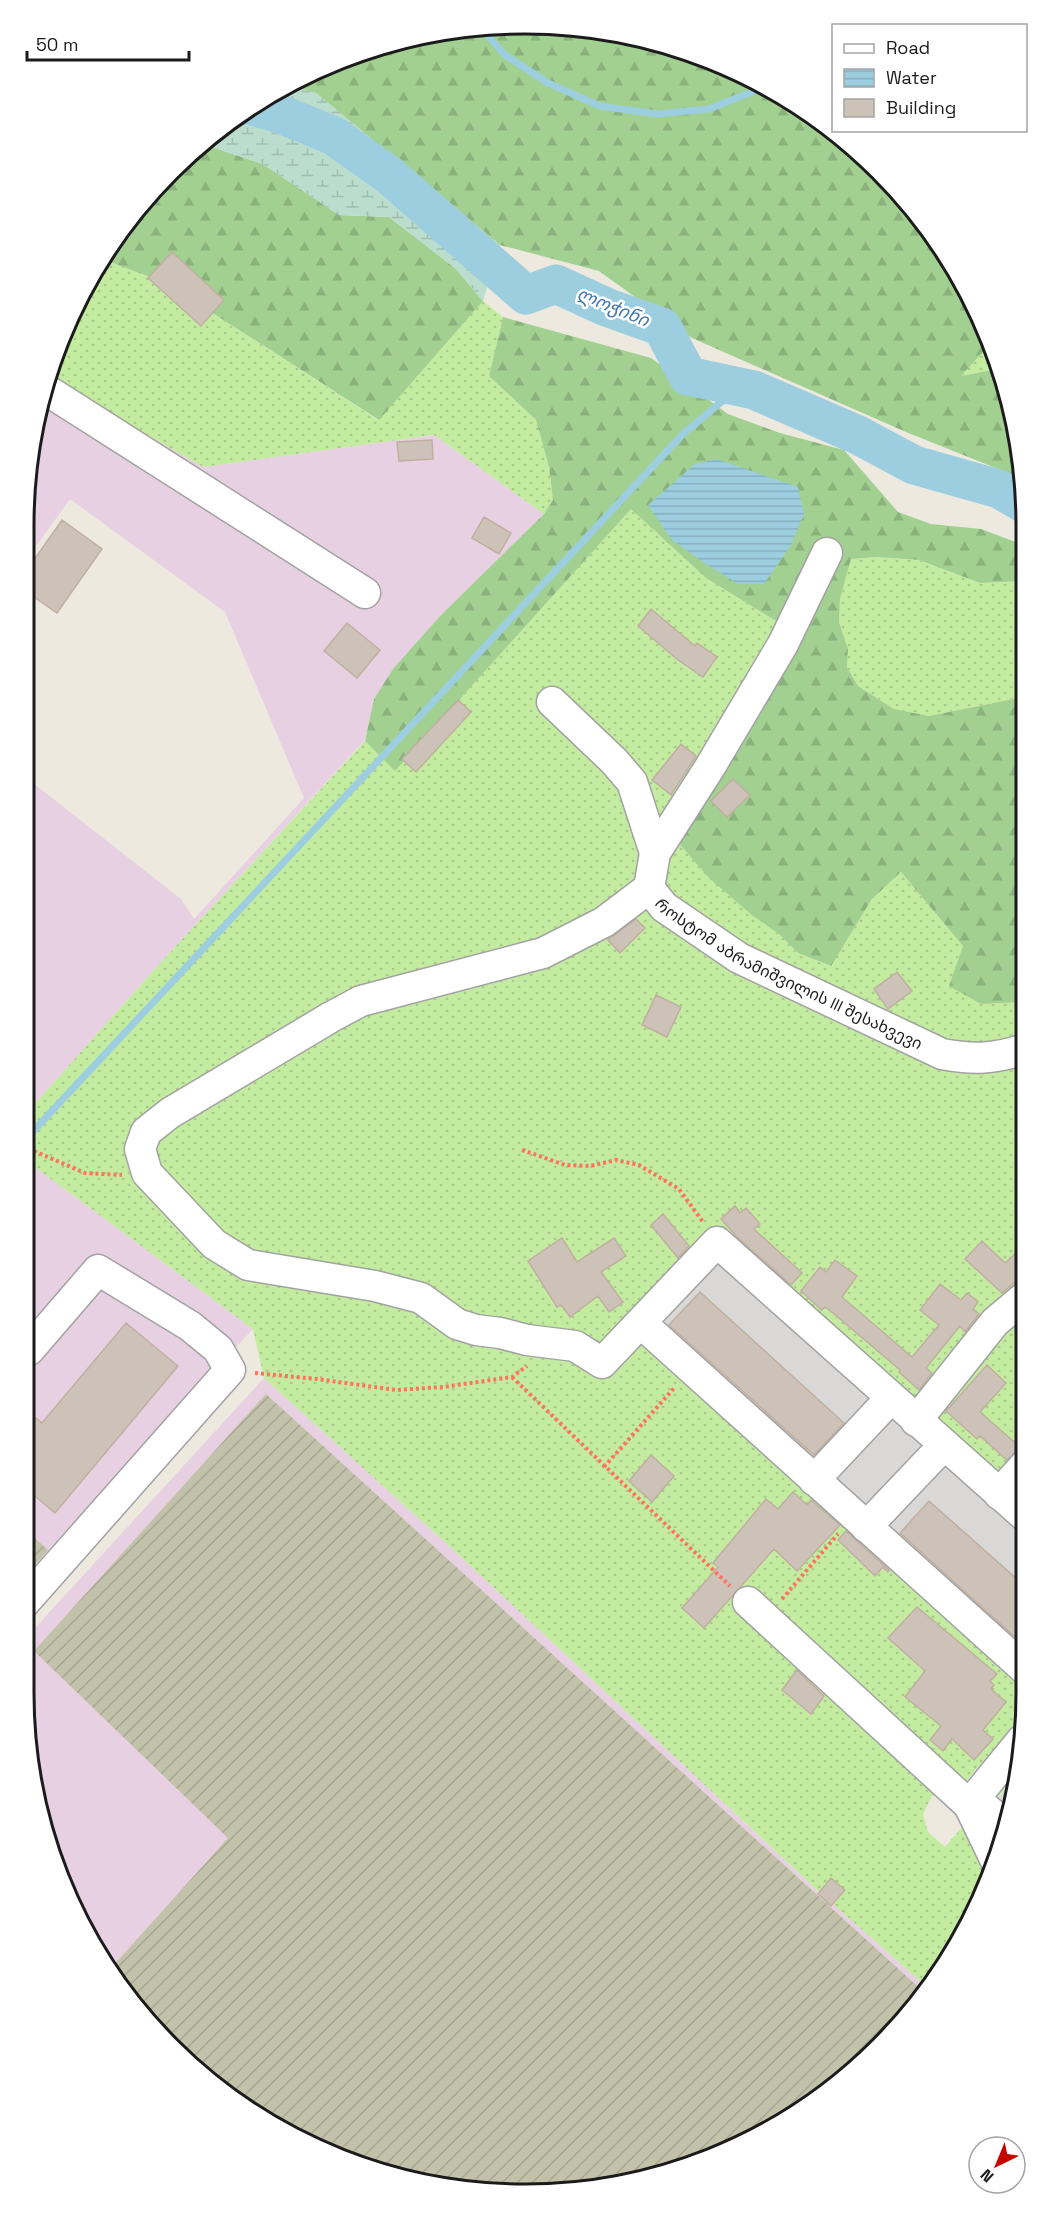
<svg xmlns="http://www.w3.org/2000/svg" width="1051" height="2219" font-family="'Space Grotesk','Noto Sans Georgian',sans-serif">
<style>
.residential{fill:#d9d8d7}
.industrial{fill:#e7d0e2}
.construction{fill:url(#construction-furrows)}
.grass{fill:url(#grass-dots)}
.forest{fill:url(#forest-firs)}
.wetland{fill:url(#wetland-marsh)}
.water{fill:url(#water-rules)}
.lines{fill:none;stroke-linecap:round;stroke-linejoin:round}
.stream{stroke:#9ccedf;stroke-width:7}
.river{stroke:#9ccedf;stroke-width:39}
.building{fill:#cdc2b8;stroke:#c0afa1;stroke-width:1.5}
.minor-casing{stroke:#a2a2a2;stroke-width:33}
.path{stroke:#ff735e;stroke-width:4;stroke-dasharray:3 3;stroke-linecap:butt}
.minor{stroke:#fff;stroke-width:30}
.labels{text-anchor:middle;stroke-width:5;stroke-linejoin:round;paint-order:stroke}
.street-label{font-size:16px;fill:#1b1b1b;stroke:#fff}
.water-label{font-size:18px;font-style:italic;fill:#4276af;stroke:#fff}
.rim{fill:none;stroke:#1b1b1b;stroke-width:3}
</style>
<defs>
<pattern id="construction-furrows" width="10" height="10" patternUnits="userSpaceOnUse" patternTransform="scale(1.5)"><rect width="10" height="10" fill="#c2c2aa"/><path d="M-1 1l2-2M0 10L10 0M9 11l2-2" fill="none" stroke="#a6a692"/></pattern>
<pattern id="grass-dots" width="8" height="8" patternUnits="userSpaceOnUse" patternTransform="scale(1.5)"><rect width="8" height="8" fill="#c4eca0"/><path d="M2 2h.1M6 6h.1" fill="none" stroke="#a8ca89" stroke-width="1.8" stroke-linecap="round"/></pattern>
<pattern id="forest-firs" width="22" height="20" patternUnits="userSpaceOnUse" patternTransform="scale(1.5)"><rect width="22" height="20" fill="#a2d091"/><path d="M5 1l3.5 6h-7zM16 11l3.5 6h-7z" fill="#8bb27c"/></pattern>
<pattern id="wetland-marsh" width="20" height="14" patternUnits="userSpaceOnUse" patternTransform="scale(1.5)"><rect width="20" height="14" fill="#bbddce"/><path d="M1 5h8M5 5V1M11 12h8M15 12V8" fill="none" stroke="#a0bdb0"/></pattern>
<pattern id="water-rules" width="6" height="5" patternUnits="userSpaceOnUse" patternTransform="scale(1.5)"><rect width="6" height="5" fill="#9ccedf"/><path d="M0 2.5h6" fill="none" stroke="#86b0bf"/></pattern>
</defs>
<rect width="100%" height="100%" fill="#ede9df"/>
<!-- residential -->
<path class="residential" d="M718,1233L1026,1494L1027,1675L626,1319Z
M1019,1773L1017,1792L1010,1816L994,1803Z"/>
<!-- industrial -->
<path class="industrial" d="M49,377L203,467L434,435L544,514L442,614L374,699L365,740L153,971L24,1116V776L181,899L194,919L304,798L225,612L70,499L24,563V525L34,427Z
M24,1159L253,1329L48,1550L24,1528Z
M264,1378L459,1555L816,1889L929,1989L925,1993L266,1394L35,1651L229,1838L111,1968L51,1855L24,1694V1640Z"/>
<!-- construction -->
<path class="construction" d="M266,1394L925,1993L880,2048L748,2143L591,2191L427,2185L333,2157L247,2111L128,1999L111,1968L228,1838L34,1651Z
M24,1528L48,1550L24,1578Z"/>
<!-- grass -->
<path class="grass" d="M102,259L166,283L378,420L483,301L503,317L489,376L536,420L549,467L553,500L544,514L434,435L203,467L49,377L62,333Z
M991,343L998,369L960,376Z
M631,509L706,578L802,637L753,916L780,935L798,953L830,966L872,899L901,872L963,946L981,1004L1025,1002L1026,1494L718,1233L626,1319L1027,1675L1025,1712L957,1792L932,1796L923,1814L928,1832L945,1847L1021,1758L1019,1773L994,1802L1010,1816L989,1886L943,1972L929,1989L816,1889L459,1555L264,1378L253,1329L24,1159V1116L153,971L365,741L395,770Z
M877,557L919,560L980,583L1023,581V697L929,716L894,709L858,686L847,667L848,649L839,622L840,599L851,559Z"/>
<!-- forest -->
<path class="forest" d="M526,24L622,34L718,62L831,127L923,220L989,333L991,343L961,376L998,369L1023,460V479L906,432L692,338L599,271L500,245L316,93L290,86L334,62L428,34Z
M203,144L263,164L339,215L389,217L455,268L483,301L379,420L166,283L102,259L109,247L171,171Z
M503,317L651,358L728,414L780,433L844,450L898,512L931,524L981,529L1023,545V581L980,583L919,560L877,557L851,559L840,599L839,622L848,649L847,667L858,686L894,709L929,716L1023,697L1025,1002L981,1004L949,986L963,946L901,872L872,899L831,966L798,953L780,935L753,916L708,877L678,842L802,637L706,578L631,509L395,771L365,741L374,699L393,669L442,614L544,514L553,500L549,467L536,420L489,376Z"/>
<!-- wetland -->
<path class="wetland" d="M290,86L316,93L500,245L483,301L455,268L389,217L339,215L263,164L203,144L247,108Z"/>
<!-- water -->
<path class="water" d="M717,459L798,487L804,514L791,545L764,584H738L706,564L672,540L648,505L695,464Z"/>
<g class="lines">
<!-- stream -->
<path class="stream" d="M481,28L505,55L548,83L600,106L657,114L709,109L762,88
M24,1141L682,435L726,398L754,390"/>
<!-- river -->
<path class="river" d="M252,106L280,114L334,136L389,175L526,295L556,284L606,307L662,327L688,376L754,390L858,435L914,465L999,489L1023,503"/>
</g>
<!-- building -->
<path class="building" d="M172,252L224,300L201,326L148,278Z
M432,440L433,459L399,461L397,442Z
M484,517L511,533L499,554L472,538Z
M62,520L102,549L57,613L24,590V574Z
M651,609L695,646L697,643L717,657L703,677L678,660L638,626Z
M347,623L380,650L357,678L324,651Z
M458,700L471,712L416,772L402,759Z
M681,744L696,756L671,795L652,780Z
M733,779L750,795L727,817L711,801Z
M636,919L645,928L620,953L608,940Z
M897,972L912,991L888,1009L874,989Z
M656,995L681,1007L667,1037L642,1025Z
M735,1206L740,1213L746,1208L760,1224L754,1229L802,1273L791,1285L736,1236L721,1219Z
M663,1214L689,1246L678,1258L651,1225Z
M562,1238L577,1262L614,1238L626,1256L601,1272L623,1302L609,1312L598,1296L570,1317L561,1305L557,1307L528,1261Z
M982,1241L1005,1263L1025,1245L1026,1279L1015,1282L1002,1293L965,1259Z
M835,1260L857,1276L842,1297L912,1357L939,1325L920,1310L940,1284L961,1300L967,1293L978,1302L973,1309L979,1314L965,1332L960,1326L926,1368L932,1373L919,1390L899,1372L900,1370L833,1313L825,1307L822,1310L801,1291L820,1267L826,1272Z
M700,1292L844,1423L814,1455L669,1325Z
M126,1323L178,1366L55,1513L24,1487V1408L42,1423Z
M987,1365L1006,1383L980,1412L1021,1448L1007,1460L980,1436L977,1439L946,1411Z
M651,1455L674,1476L652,1502L629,1481Z
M793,1492L807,1505L811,1500L840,1525L797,1571L774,1549L704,1628L682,1608L718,1567L713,1563L766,1499L778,1509Z
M929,1501L1027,1588V1642L1019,1636L1017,1639L900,1533Z
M846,1531L889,1570L888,1572L883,1567L875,1576L838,1540Z
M917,1607L997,1674L990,1681L994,1685L991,1689L1006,1702L983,1730L993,1739L974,1760L952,1739L943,1751L930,1740L941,1726L905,1697L925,1671L888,1638Z
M797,1670L824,1696L811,1714L782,1690Z
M831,1878L845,1890L831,1906L818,1894Z"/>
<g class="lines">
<defs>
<g id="minor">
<path d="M45,389L365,593"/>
<path id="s1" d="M827,553L783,644L710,767L655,853L649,888L664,907L739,958L942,1054C974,1060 994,1059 1025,1049"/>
<path d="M552,702L614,761L632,782L655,853"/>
<path d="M649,888L604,922L543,953L361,1001L331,1017L170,1113L146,1132L140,1149L147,1173L214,1244L248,1265L375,1286L421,1298L457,1324L476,1330L500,1333L527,1340L575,1346L602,1363L717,1242L1026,1517"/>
<path d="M641,1323L1027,1671"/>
<path d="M916,1421L995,1322L1026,1296"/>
<path d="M814,1480L891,1398"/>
<path d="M999,1494L1026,1464"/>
<path d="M866,1527L944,1445"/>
<path d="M748,1602L969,1805L996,1861"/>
<path d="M24,1603L230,1370L218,1349L190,1326L98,1270L29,1350"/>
<path d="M974,1798L1007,1827"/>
<path d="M969,1805L1022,1740"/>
</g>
</defs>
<!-- minor casing -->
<use href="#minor" class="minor-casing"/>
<!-- path -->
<path class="path" d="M522,1150L565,1165L590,1166L616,1160L639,1165L679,1189L703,1222
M34,1151L85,1173L122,1175
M255,1373L317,1379L396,1390L443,1387L512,1377L527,1366
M512,1377L730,1586
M604,1467L675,1387
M782,1599L838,1534"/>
<!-- minor -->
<use href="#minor" class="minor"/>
</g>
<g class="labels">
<!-- street labels -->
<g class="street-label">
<text dy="6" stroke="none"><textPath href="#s1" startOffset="548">როსტომ აბრამიშვილის III შესახვევი</textPath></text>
</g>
<!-- water labels -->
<g class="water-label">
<text transform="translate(613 307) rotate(22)" y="6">ლოჭინი</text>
</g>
</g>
<!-- crop -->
<path d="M0 0H1051V2219H0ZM525 34H525A491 491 0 0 1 1016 525V1693A491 491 0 0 1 525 2184H525A491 491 0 0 1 34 1693V525A491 491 0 0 1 525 34Z" fill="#fff" fill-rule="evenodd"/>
<path class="rim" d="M525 34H525A491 491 0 0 1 1016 525V1693A491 491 0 0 1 525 2184H525A491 491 0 0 1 34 1693V525A491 491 0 0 1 525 34Z"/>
<!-- legend -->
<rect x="832" y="24" width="195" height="108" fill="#ffffff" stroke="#a4a4a4" stroke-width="1.5"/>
<rect x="844" y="44" width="30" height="9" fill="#ffffff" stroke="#a4a4a4" stroke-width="1.5"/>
<text x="886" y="54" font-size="18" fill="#1b1b1b">Road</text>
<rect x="844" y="69" width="30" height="18" fill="url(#water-rules)" stroke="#a4a4a4" stroke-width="1.5"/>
<text x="886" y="84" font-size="18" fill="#1b1b1b">Water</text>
<rect x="844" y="99" width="30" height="18" fill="#cdc2b8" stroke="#a4a4a4" stroke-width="1.5"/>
<text x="886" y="114" font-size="18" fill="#1b1b1b">Building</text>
<!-- north arrow -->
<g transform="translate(997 2165) rotate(223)"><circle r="28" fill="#ffffff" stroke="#a4a4a4" stroke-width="1.5"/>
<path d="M0-4.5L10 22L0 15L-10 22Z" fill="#c50400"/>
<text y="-9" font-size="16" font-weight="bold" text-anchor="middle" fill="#1b1b1b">N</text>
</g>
<!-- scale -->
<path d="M27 51v9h162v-9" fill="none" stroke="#1b1b1b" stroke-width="3"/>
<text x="36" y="51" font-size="18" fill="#1b1b1b" stroke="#ffffff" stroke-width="4.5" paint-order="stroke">50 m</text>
</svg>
